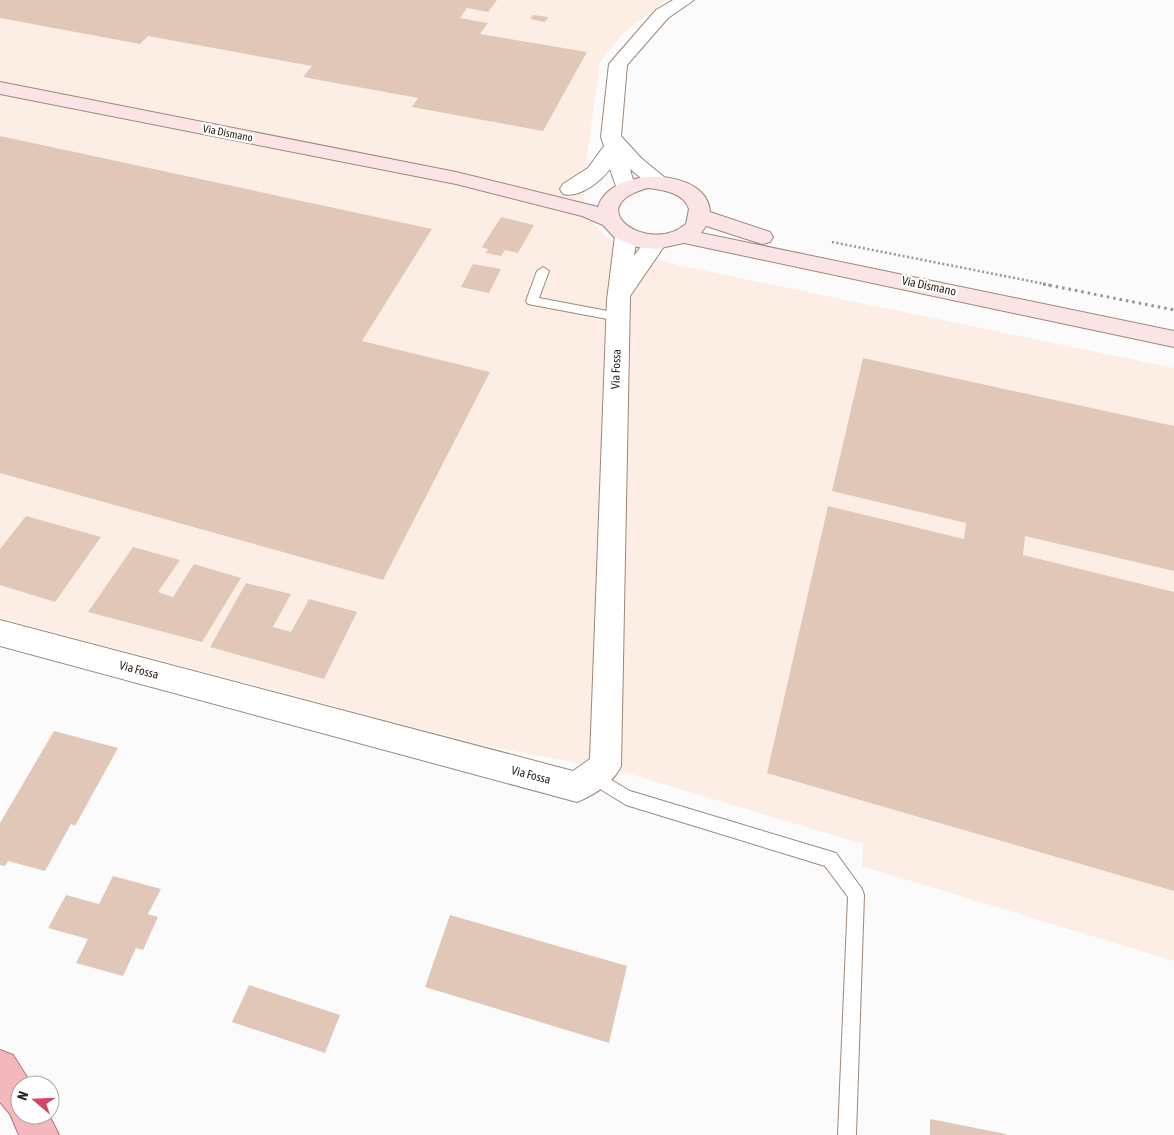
<svg xmlns="http://www.w3.org/2000/svg" width="1174" height="1135" font-family="'Asap Condensed',sans-serif">
<style>
.built{fill:#fceee5}
.building{fill:#e1c7b7}
.lines{fill:none;stroke-linecap:round;stroke-linejoin:round}
.service-casing{stroke:#9e8777;stroke-width:2}
.minor-casing{stroke:#9e8777;stroke-width:2}
.secondary-casing{stroke:#9e8777;stroke-width:2}
.trunk-casing{stroke:#ae7979;stroke-width:2}
.path-far1{stroke:#999491;stroke-width:2.5;stroke-dasharray:2 2.5;stroke-linecap:butt}
.path{stroke:#999491;stroke-width:3;stroke-dasharray:2.5 4;stroke-linecap:butt}
.service{fill:#fff;fill-rule:evenodd}
.minor{fill:#fff;fill-rule:evenodd}
.secondary{fill:#fbe4e6;fill-rule:evenodd}
.trunk{fill:#f4b7bb;fill-rule:evenodd}
.labels{text-anchor:middle;stroke-width:4.5;stroke-linejoin:round;paint-order:stroke}
.far-street-label{font-size:11px;fill:#2f261f;stroke:#fff}
.street-label{font-size:12px;fill:#2f261f;stroke:#fff}
</style>
<rect width="100%" height="100%" fill="#fbfbfb"/>
<!-- built -->
<path class="built" d="M0,0H667L623,33L600,63L587,157L584,197L589,218L606,237L634,252L677,265L1174,368V961L862,866L863,844L620,771L482,745L0,618Z"/>
<!-- building -->
<path class="building" d="M0,0H497L488,12L467,8L460,18L488,23L480,34L587,52L543,131L412,107L418,98L303,77L312,66L148,36L140,44L0,18Z
M533,15L548,17L545,22L530,19Z
M0,136L432,229L362,341L490,372L383,580L0,473Z
M501,217L534,225L518,253L505,250L501,256L486,253L488,249L482,247Z
M473,264L501,269L489,293L461,287Z
M863,358L1174,426V571L1025,536L1023,555L1174,592V891L767,773L828,506L964,539L966,523L832,491Z
M26,516L101,537L55,602L0,585V549Z
M133,547L180,560L158,592L173,597L194,564L241,578L202,642L88,612Z
M246,583L291,594L273,627L291,632L309,599L357,612L324,679L210,647Z
M54,731L118,748L75,826L71,824L45,871L8,861L5,866L0,865V823Z
M113,876L161,889L148,914L158,917L143,950L136,948L123,976L76,963L88,939L48,928L66,895L99,904Z
M450,915L627,966L609,1043L425,987Z
M249,985L340,1015L325,1053L232,1022Z
M930,1119L1006,1134V1135H930Z"/>
<g class="lines">
<defs>
<path id="service" d="M543,267L549,271L539,298L618,313L624,317L622,320L618,321L528,304L526,301L537,271Z
M593,769L630,791L836,853L862,889L864,895L856,1135H838L848,897L825,866L626,805L587,781L585,776L587,771Z"/>
<path id="minor" d="M673,0H694L668,18L627,65L621,136L641,158L670,182L667,187C652,191 642,178 630,169L635,187L632,192L625,193L618,192L610,169C600,182 580,198 563,194L560,189L563,184L588,168L604,146L601,137L609,64L656,10Z
M626,229L634,231L637,236L634,256C643,244 648,233 664,237L667,242L630,296L621,766C613,783 594,795 577,802L0,646V620L573,771L590,759L607,300L615,236L618,231Z"/>
<path id="secondary" d="M0,82L456,172L598,207C611,165 708,167 710,212L770,232L773,237L770,242L762,244L706,226L701,233L1174,331V347L684,243L656,249L637,247L614,237L603,225L582,216L456,184L0,94ZM648,188C664,190 684,193 689,209L686,224C649,256 578,207 648,188Z"/>
<path id="trunk" d="M0,1050L13,1055L32,1085H20V1115H49L59,1135H19L10,1114L0,1102Z"/>
</defs>
<!-- service casing -->
<use href="#service" class="service-casing"/>
<!-- minor casing -->
<use href="#minor" class="minor-casing"/>
<!-- secondary casing -->
<use href="#secondary" class="secondary-casing"/>
<!-- trunk casing -->
<use href="#trunk" class="trunk-casing"/>
<!-- path-far1 -->
<path class="path-far1" d="M832,242L1050,285"/>
<!-- path -->
<path class="path" d="M1043,284L1174,310"/>
<!-- service -->
<use href="#service" class="service"/>
<!-- minor -->
<use href="#minor" class="minor"/>
<!-- secondary -->
<use href="#secondary" class="secondary"/>
<!-- trunk -->
<use href="#trunk" class="trunk"/>
</g>
<g class="labels">
<!-- far-street labels -->
<g class="far-street-label">
<text transform="translate(228 133) rotate(11)" y="4">Via Dismano</text>
</g>
<!-- street labels -->
<g class="street-label">
<text transform="translate(929 286) rotate(12)" y="4">Via Dismano</text>
<text transform="translate(616 369) rotate(-88)" y="4">Via Fossa</text>
<text transform="translate(139 670) rotate(15)" y="4">Via Fossa</text>
<text transform="translate(531 775) rotate(15)" y="4">Via Fossa</text>
</g>
</g>
<!-- north arrow -->
<g transform="translate(35 1100) rotate(289)"><circle r="24" fill="#ffffff" stroke="#aca8a5"/>
<path d="M0-4L9 19L0 12L-9 19Z" fill="#d54564"/>
<text y="-8" font-size="14" font-weight="bold" text-anchor="middle" fill="#2f261f">N</text>
</g>
</svg>
